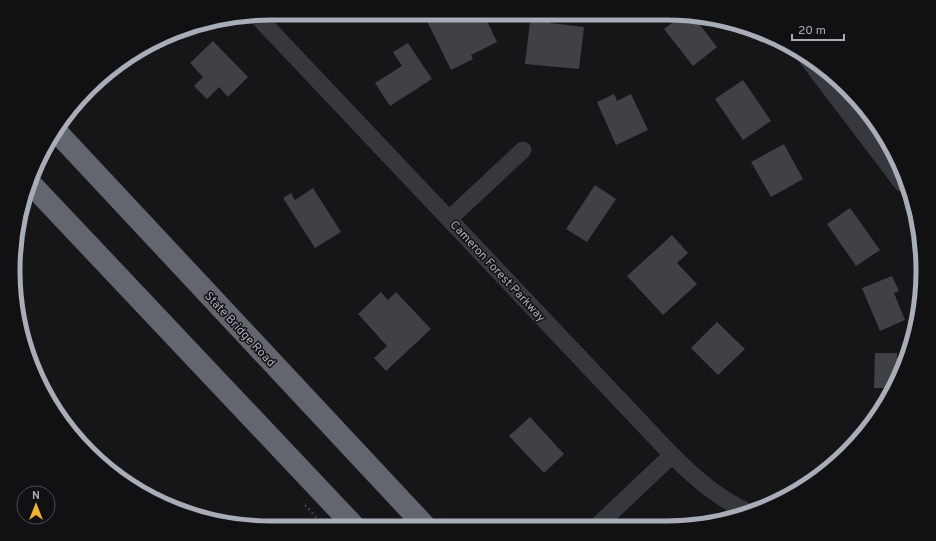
<svg xmlns="http://www.w3.org/2000/svg" width="936" height="541" font-family="Overpass,sans-serif">
<style>
.building{fill:#404145}
.lines{fill:none;stroke-linecap:round;stroke-linejoin:round}
.path{stroke:#3d3f44;stroke-width:2.5;stroke-dasharray:2 3;stroke-linecap:butt}
.street{stroke:#37383d;stroke-width:17}
.highway{stroke:#63666e;stroke-width:22}
.labels{text-anchor:middle;stroke-width:3;stroke-linejoin:round;paint-order:stroke}
.street-label{font-size:12px;fill:#a8adb8;stroke:#111113}
.rim{fill:none;stroke:#a8adb8;stroke-width:5}
</style>
<rect width="100%" height="100%" fill="#161618"/>
<!-- building -->
<path class="building" d="M423,13H453L456,19L468,13H483L497,42L471,55L473,59L451,70Z
M531,13H552L550,23L584,27L579,69L525,64Z
M684,14L693,16L717,47L693,66L664,29Z
M213,41L248,77L228,97L219,87L207,99L194,86L203,77L190,63Z
M408,43L432,79L390,106L375,83L402,66L393,52Z
M743,80L771,121L743,140L715,99Z
M614,94L617,101L631,94L648,130L616,145L597,102Z
M784,144L803,179L771,197L751,162Z
M595,185L616,199L587,242L566,229Z
M313,188L341,232L315,248L283,198L291,193L295,200Z
M850,208L880,250L856,266L827,224Z
M672,235L688,253L677,263L697,284L663,315L627,276Z
M892,276L899,291L894,293L905,320L880,331L862,288Z
M381,292L388,300L396,292L431,329L386,371L374,358L387,346L358,314Z
M717,322L745,349L718,375L691,348Z
M875,353H897V372L890,388H874Z
M530,417L564,454L544,473L509,436Z"/>
<g class="lines">
<!-- path -->
<path class="path" d="M305,505L325,527
M445,519L452,527"/>
<!-- street -->
<path class="street" d="M256,15L672,455C696,479 719,499 750,513
M804,54L902,183
M449,219L523,150
M596,527L672,455"/>
<!-- highway -->
<path class="highway" d="M55,130L426,527
M31,184L355,527"/>
</g>
<g class="labels">
<!-- street labels -->
<g class="street-label">
<text transform="translate(498 271) rotate(47)" y="4">Cameron Forest Parkway</text>
<text transform="translate(240 329) rotate(47)" y="4">State Bridge Road</text>
</g>
</g>
<!-- crop -->
<path d="M0 0H936V541H0ZM270 20H666A250 250 0 0 1 916 270V271A250 250 0 0 1 666 521H270A250 250 0 0 1 20 271V270A250 250 0 0 1 270 20Z" fill="#111113" fill-rule="evenodd"/>
<path class="rim" d="M270 20H666A250 250 0 0 1 916 270V271A250 250 0 0 1 666 521H270A250 250 0 0 1 20 271V270A250 250 0 0 1 270 20Z"/>
<!-- north arrow -->
<g transform="translate(36 505)"><circle r="19" fill="#111113" stroke="#4d4f55"/>
<path d="M0-3L7 15L0 10L-7 15Z" fill="#f2b134"/>
<text y="-6" font-size="11" font-weight="bold" text-anchor="middle" fill="#a8adb8">N</text>
</g>
<!-- scale -->
<path d="M792 34v6h52v-6" fill="none" stroke="#a8adb8" stroke-width="2"/>
<text x="798" y="34" font-size="12" fill="#a8adb8" stroke="#111113" stroke-width="3" paint-order="stroke">20 m</text>
</svg>
